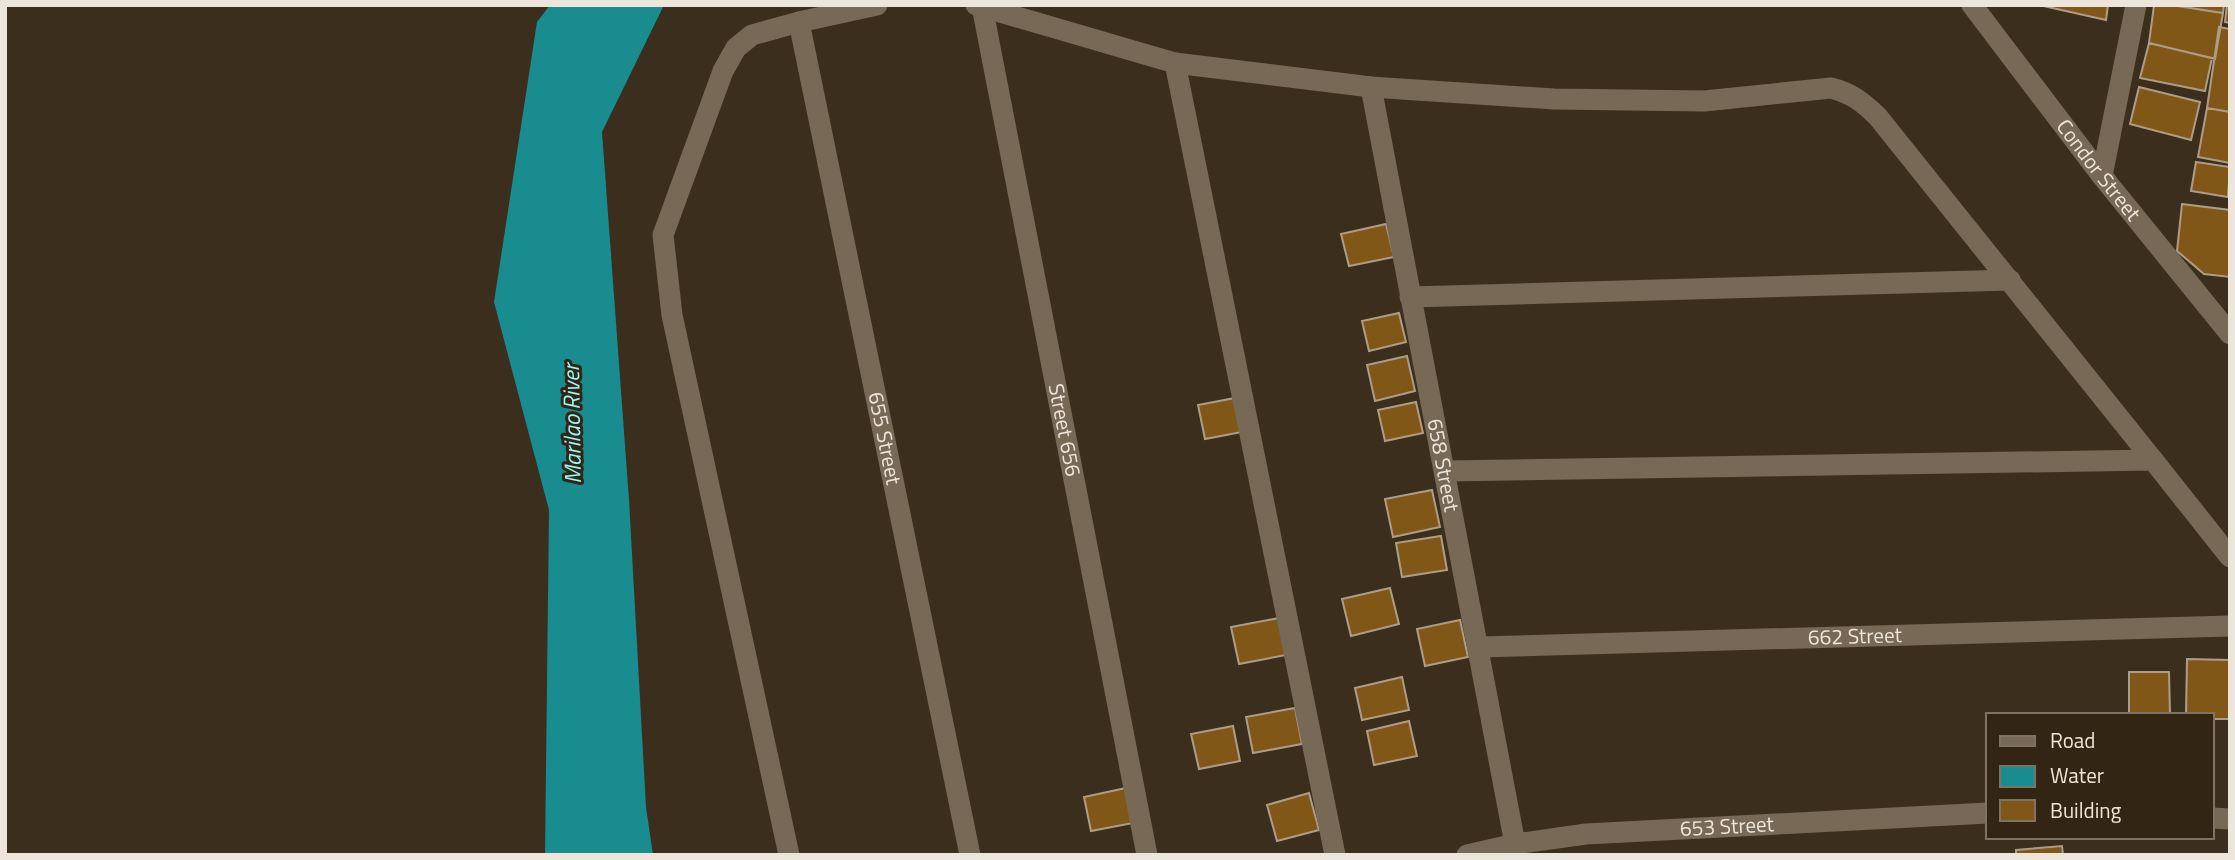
<svg xmlns="http://www.w3.org/2000/svg" width="2235" height="860" font-family="'Titillium Web',sans-serif">
<style>
.water{fill:#198c90}
.building{fill:#815717;stroke:#ad9d88;stroke-width:2}
.lines{fill:none;stroke-linecap:round;stroke-linejoin:round}
.street{stroke:#786956;stroke-width:21}
.labels{text-anchor:middle;stroke-width:6;stroke-linejoin:round;paint-order:stroke}
.street-label{font-size:21px;fill:#eee5da;stroke:#322513}
.water-label{font-size:23px;font-style:italic;fill:#99f6f9;stroke:#322513}
</style>
<rect width="100%" height="100%" fill="#3c2e1d"/>
<!-- water -->
<path class="water" d="M550,5H664L602,132L629,500L646,807L653,855H545L549,510L494,302L537,22Z"/>
<!-- building -->
<path class="building" d="M2039,5H2108L2106,20Z
M2154,5H2171L2223,13L2215,59L2149,43Z
M2171,5H2224L2223,13Z
M2227,5H2230V23L2225,22Z
M2219,27L2230,29V112L2207,108Z
M2149,43L2212,58L2205,91L2140,78Z
M2139,87L2200,102L2191,140L2130,124Z
M2207,108L2230,112V163L2198,157Z
M2196,162L2230,167L2228,197L2191,191Z
M2182,204L2230,210V277L2204,274L2177,251Z
M1386,224L1394,257L1349,266L1341,234Z
M1399,313L1406,342L1369,351L1362,321Z
M1407,356L1415,391L1375,401L1367,365Z
M1235,398L1242,432L1205,439L1198,405Z
M1416,402L1423,433L1385,441L1378,410Z
M1432,490L1440,527L1393,537L1385,499Z
M1441,536L1447,570L1402,577L1396,543Z
M1390,588L1399,624L1351,636L1342,599Z
M1279,618L1286,655L1239,664L1231,627Z
M1460,620L1468,657L1425,666L1417,629Z
M2187,659L2230,660V719H2212V715H2186Z
M2129,672H2169L2170,715H2129Z
M1402,677L1409,710L1362,720L1355,688Z
M1295,708L1302,744L1253,753L1246,717Z
M1409,721L1417,756L1374,765L1367,731Z
M1233,726L1240,761L1199,769L1191,734Z
M1126,788L1133,823L1091,831L1084,797Z
M1309,793L1319,830L1277,841L1267,805Z
M2062,846L2063,855H2016V850Z"/>
<g class="lines">
<!-- street -->
<g class="street">
<path d="M976,5L1175,63L1371,87L1554,99L1704,101L1831,88C1851,93 1863,102 1878,117L2153,460"/>
<path id="s1" d="M1972,5L2102,176L2230,334"/>
<path id="s2" d="M982,6L1147,855"/>
<path id="s3" d="M799,22L970,855"/>
<path d="M1175,63L1335,855"/>
<path id="s4" d="M1371,87L1515,844"/>
<path d="M2102,176L2136,5"/>
<path d="M1410,297L2010,280"/>
<path d="M1445,471L2153,460L2230,557"/>
<path id="s5" d="M1479,647L2230,626"/>
<path d="M2212,818L2230,819"/>
<path d="M789,855L672,315L663,235L723,71L736,48L752,35L799,22L877,5"/>
<path id="s6" d="M1467,855L1515,844L1586,834L1988,813"/>
</g>
</g>
<g class="labels">
<!-- street labels -->
<g class="street-label">
<text dy="7" stroke="none"><textPath href="#s1" startOffset="208">Condor Street</textPath></text>
<text dy="7" stroke="none"><textPath href="#s2" startOffset="432">Street 656</textPath></text>
<text dy="7" stroke="none"><textPath href="#s3" startOffset="425">655 Street</textPath></text>
<text dy="7" stroke="none"><textPath href="#s4" startOffset="385">658 Street</textPath></text>
<text dy="7" stroke="none"><textPath href="#s5" startOffset="376">662 Street</textPath></text>
<text dy="7" stroke="none"><textPath href="#s6" startOffset="262">653 Street</textPath></text>
</g>
<!-- water labels -->
<g class="water-label">
<text transform="translate(572 424) rotate(-91)" y="8">Marilao River</text>
</g>
</g>
<!-- border -->
<rect width="2235" height="860" fill="none" stroke="#eee5da" stroke-width="14"/>
<!-- legend -->
<rect x="1986" y="713" width="228" height="126" fill="#322513" stroke="#7d7263" stroke-width="2"/>
<rect x="2000" y="736" width="35" height="10" fill="#786956" stroke="#7d7263" stroke-width="2"/>
<text x="2050" y="748" font-size="21" fill="#eee5da">Road</text>
<rect x="2000" y="766" width="35" height="21" fill="#198c90" stroke="#7d7263" stroke-width="2"/>
<text x="2050" y="783" font-size="21" fill="#eee5da">Water</text>
<rect x="2000" y="800" width="35" height="21" fill="#815717" stroke="#7d7263" stroke-width="2"/>
<text x="2050" y="818" font-size="21" fill="#eee5da">Building</text>
</svg>
